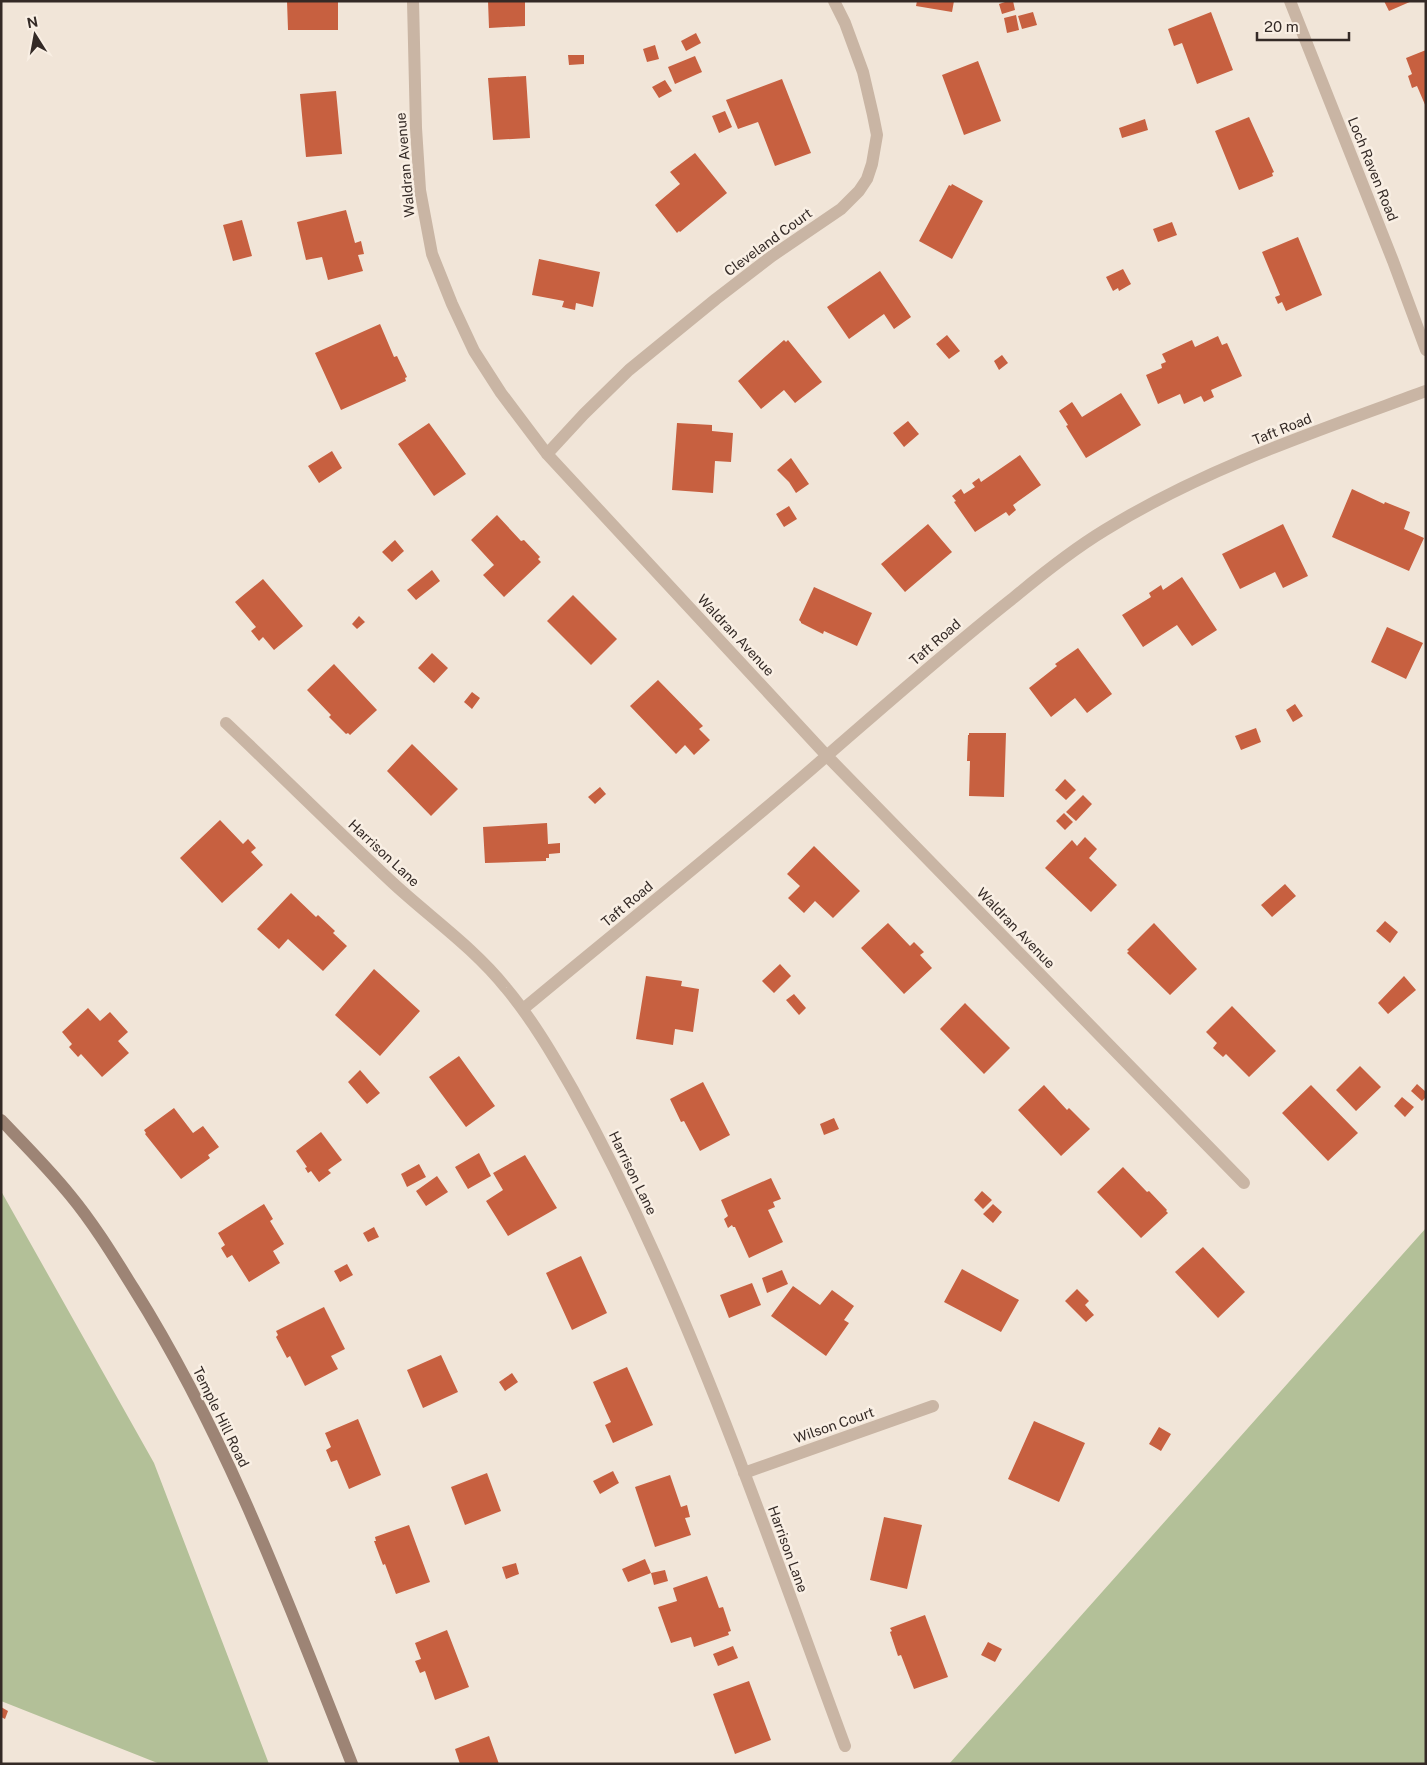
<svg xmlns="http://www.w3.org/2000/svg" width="1427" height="1765" font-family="'Public Sans',sans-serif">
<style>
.green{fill:#b3c098}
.building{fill:#c76040}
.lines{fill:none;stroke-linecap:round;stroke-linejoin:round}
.street{stroke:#c9b5a4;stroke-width:12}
.secondary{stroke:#9d8475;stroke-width:12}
.labels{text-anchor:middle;stroke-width:5;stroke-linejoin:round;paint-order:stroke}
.street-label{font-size:14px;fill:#342a26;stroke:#f9efe4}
</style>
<rect width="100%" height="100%" fill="#f1e5d8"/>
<!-- green -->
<path class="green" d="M1,1191L154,1463L269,1764H160L1,1701Z
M1426,1228V1764H949Z"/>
<!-- building -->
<path class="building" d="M287,1H338V30H288Z
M488,1H525V26L489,28Z
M917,1H954L952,12L916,6Z
M1008,1H1013L1015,10L1002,14L999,4Z
M1384,1H1412L1389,11Z
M1033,12L1037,25L1022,29L1018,16Z
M1211,12L1233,70L1197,84L1182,43L1174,46L1168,29Z
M1016,15L1019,30L1007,33L1004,18Z
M696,33L701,43L686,51L681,41Z
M655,45L659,59L647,62L643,49Z
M1426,50V107L1417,86L1412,88L1408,76L1412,74L1406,58Z
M568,55H584V64L569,65Z
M695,56L702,72L675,84L668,67Z
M978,61L1001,121L964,135L942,75Z
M526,76L530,138L493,140L488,78Z
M782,79L811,153L775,166L758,122L738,129L726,100Z
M665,80L672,91L659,98L652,87Z
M336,91L342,154L306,157L300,94Z
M725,111L732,127L719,133L712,116Z
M1249,117L1274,172L1272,173L1273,176L1239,190L1215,131Z
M1145,119L1148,130L1122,138L1119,128Z
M695,153L727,193L680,232L679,231L677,233L655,205L680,184L670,172Z
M952,184L983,201L952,259L919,241L949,185L951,186Z
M346,210L355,243L361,241L364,254L358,255L363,271L328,280L322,257L306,260L297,222Z
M242,220L252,256L233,261L223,225Z
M1172,222L1177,235L1158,242L1153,229Z
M1298,237L1322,295L1286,311L1282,302L1278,304L1275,297L1280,295L1262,252Z
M539,259L600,272L593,307L576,303L575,310L562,307L564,301L532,295Z
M1123,269L1131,284L1119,291L1118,288L1113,291L1106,277Z
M880,271L911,317L894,329L884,314L849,339L827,307Z
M380,324L394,357L397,356L407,377L405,378L406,381L341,410L315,353Z
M947,335L960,351L949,359L936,344Z
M1218,336L1222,345L1227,343L1242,376L1211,390L1214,397L1204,402L1201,396L1184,404L1180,394L1158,404L1146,375L1162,368L1161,364L1166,362L1162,354L1192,340L1195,347Z
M784,340L786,342L788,340L822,382L795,403L784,390L761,409L738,381Z
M1002,355L1008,363L999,370L994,361Z
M1121,393L1141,425L1086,458L1066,426L1068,425L1059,411L1072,402L1082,417Z
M908,421L919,434L904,447L893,433Z
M429,423L466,474L434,496L398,444Z
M677,423L712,425V431L733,433L731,462L715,461L713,493L672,490Z
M332,451L342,468L319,483L308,466Z
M1020,455L1041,485L1013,505L1016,510L1009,516L1006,512L975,532L954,502L956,501L952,496L961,489L964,494L975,487L972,483L979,478L981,482Z
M791,458L809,484L796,493L789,482L777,470Z
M1352,489L1384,504L1385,502L1410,512L1404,529L1424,538L1409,571L1332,537Z
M789,506L797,519L784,527L776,514Z
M497,515L521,541L524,540L540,557L538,559L541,562L504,597L483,575L494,565L471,540Z
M928,524L952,552L905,592L881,564Z
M1283,524L1308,576L1283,588L1275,572L1240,589L1222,554Z
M395,540L404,551L392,562L382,552Z
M432,570L440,581L416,600L407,590Z
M1182,577L1217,630L1192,646L1177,625L1143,647L1122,615L1151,597L1149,593L1161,585L1163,590Z
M263,579L303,626L274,650L263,637L259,641L251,631L256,627L235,602Z
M814,587L872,613L857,646L824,631L823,634L801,623V622L799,620Z
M573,595L617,639L591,665L547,621Z
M359,616L365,622L357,629L352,624Z
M1387,627L1423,643L1406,679L1371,662Z
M1078,648L1112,694L1087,713L1075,698L1051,717L1029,688L1057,666L1055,664Z
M432,653L448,668L434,683L418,668Z
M334,664L377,710L350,735L348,733L346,734L329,717L331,715L307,690Z
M658,680L703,726L699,729L710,740L694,755L685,745L676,754L630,706Z
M472,692L480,698L472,709L464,702Z
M1295,704L1303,716L1293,722L1286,710Z
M1256,728L1261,742L1241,750L1235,736Z
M969,733H1006L1004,797L969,796L970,761H967L968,735H969Z
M412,744L458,789L431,816L387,771Z
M1065,779L1076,790L1066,800L1055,790Z
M600,787L606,794L595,804L588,797Z
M1083,795L1092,804L1076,821L1066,812Z
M1064,813L1073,822L1065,830L1056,821Z
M220,820L243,844L248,839L256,848L251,852L263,865L222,903L180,858Z
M547,823L548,844L560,843V853L549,854V858H546V861L485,863L483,827Z
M1085,837L1097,849L1089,858L1117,885L1091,912L1045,868L1072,840L1077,846Z
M814,846L860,891L833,918L815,901L804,913L788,898L800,886L787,874Z
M1285,884L1296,896L1272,917L1261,905Z
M291,893L316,917L318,915L335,931L333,933L347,946L323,971L288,939L279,949L257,929Z
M1385,921L1398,932L1390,943L1376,931Z
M888,923L910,946L914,942L924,952L920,955L932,968L904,994L861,948Z
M1154,923L1197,969L1170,995L1127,953L1129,951L1127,950Z
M780,964L791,976L774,993L762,981Z
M374,969L420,1011L380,1056L335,1015Z
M646,976L682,981L681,986L699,989L693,1032L675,1029L673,1045L636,1039Z
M1404,976L1416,990L1388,1014L1378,1003Z
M794,994L806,1008L799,1015L786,1000Z
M965,1003L1010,1048L984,1074L940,1029Z
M1232,1006L1276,1051L1249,1077L1226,1054L1223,1057L1213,1048L1217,1043L1206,1032Z
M88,1008L100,1021L110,1012L128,1032L118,1041L129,1053L102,1077L81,1054L78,1057L69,1047L72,1044L62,1032Z
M459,1056L495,1106L466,1127L429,1077Z
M1360,1066L1381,1087L1356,1111L1336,1090Z
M360,1070L380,1093L367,1104L348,1082Z
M703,1082L730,1135L700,1151L684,1121L681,1122L670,1099Z
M1417,1084L1426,1092V1097L1422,1101L1411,1091Z
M1044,1085L1067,1110L1069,1108L1090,1129L1061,1156L1018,1110Z
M1311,1085L1358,1133L1328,1161L1282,1113Z
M1402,1097L1414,1107L1405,1117L1394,1106Z
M174,1108L193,1133L203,1126L219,1147L208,1155L210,1158L181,1179L145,1134L146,1133L144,1130Z
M834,1118L839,1129L824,1135L820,1124Z
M321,1132L342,1160L328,1170L331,1173L319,1182L311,1171L308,1173L305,1168L307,1167L296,1151Z
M479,1153L491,1176L468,1189L455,1167Z
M525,1155L557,1208L508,1236L486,1201L503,1190L493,1173Z
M419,1164L426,1177L407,1187L401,1174Z
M1123,1167L1147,1192L1149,1191L1167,1210L1166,1211L1168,1213L1141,1238L1097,1192Z
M437,1176L448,1192L426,1206L416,1191Z
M771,1178L781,1199L773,1202L775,1207L768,1210L783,1242L749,1258L735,1227H733L732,1225L728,1228L724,1219L728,1216L721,1200Z
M982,1191L992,1200L983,1209L974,1200Z
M264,1204L273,1219L270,1221L284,1244L273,1251L280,1263L249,1282L232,1255L227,1258L221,1248L225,1245L218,1233Z
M993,1204L1002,1212L993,1223L983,1214Z
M374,1227L379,1237L368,1242L363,1233Z
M1203,1247L1245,1292L1218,1318L1175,1272Z
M581,1256L607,1313L572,1330L546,1273Z
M347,1264L353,1275L340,1282L334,1271Z
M962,1269L1019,1300L1001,1332L944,1302Z
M782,1270L788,1284L767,1293L762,1278Z
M752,1283L761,1305L729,1318L720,1295Z
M793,1286L820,1305L832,1290L854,1306L844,1320L849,1323L826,1356L771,1316Z
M1077,1289L1089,1301L1085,1305L1094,1315L1086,1322L1065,1301Z
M324,1307L345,1349L331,1356L338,1369L305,1386L290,1356L287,1358L276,1337L278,1335L276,1331Z
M441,1355L458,1392L423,1408L407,1370Z
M627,1367L653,1425L613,1443L605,1425L611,1422L593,1382Z
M512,1373L518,1382L505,1391L499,1382Z
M358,1419L381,1475L349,1489L337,1460L331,1462L326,1450L331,1447L325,1433Z
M1034,1421L1085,1443L1059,1502L1008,1479Z
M1159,1427L1171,1434L1161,1451L1149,1444Z
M613,1471L619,1483L600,1494L593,1481Z
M487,1473L501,1511L465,1525L451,1487Z
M670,1475L681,1507L687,1505L690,1517L685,1518L691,1535L655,1547L635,1487Z
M884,1517L922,1525L907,1589L870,1580Z
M409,1525L430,1582L396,1594L385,1564L383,1565L374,1541H376L375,1537Z
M645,1559L651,1573L628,1582L622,1569Z
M516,1563L519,1574L506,1579L502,1567Z
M665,1570L668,1581L654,1585L651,1573Z
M707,1576L719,1608L723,1607L731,1631L728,1632L729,1635L694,1647L691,1637L671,1643L658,1607L677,1601L673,1588Z
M925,1615L948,1677L914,1689L901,1655L898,1656L890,1632L892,1631L890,1628Z
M447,1630L469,1687L435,1700L425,1671L420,1673L415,1661L421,1659L415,1643Z
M988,1642L1002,1649L995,1662L981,1655Z
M733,1646L738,1658L718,1666L713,1654Z
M749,1681L771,1740L735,1754L713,1694Z
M1,1707L8,1711L5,1719L1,1717Z
M489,1736L499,1764H460L455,1749Z"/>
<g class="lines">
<!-- street -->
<path class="street" d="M413,1L416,128L420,190L432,254L452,304L474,351L501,393L547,454L827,756L1244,1183
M1290,1L1393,261L1426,350
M547,454L584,414L629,370L716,299L772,256L841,209L859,191L867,179L872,164L877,135L873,115L863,72L845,23L834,1
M226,723C282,776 337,831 394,884C431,918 474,948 506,988C532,1019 553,1055 573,1090C603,1144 630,1199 655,1255C727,1415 784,1581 845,1746
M523,1009C625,924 730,841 830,753C890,701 950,648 1012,599C1042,574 1072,550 1105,530C1205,468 1317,431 1426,391
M744,1473L933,1406"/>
<!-- secondary -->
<path class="secondary" d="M1,1120C25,1145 49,1169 70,1195C94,1224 114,1257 134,1289C227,1437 288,1602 352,1764"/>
</g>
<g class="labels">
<!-- street labels -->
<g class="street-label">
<text transform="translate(405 165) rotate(-95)" y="5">Waldran Avenue</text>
<text transform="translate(1373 169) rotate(68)" y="5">Loch Raven Road</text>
<text transform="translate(768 242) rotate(-36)" y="5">Cleveland Court</text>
<text transform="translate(1282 429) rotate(-22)" y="5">Taft Road</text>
<text transform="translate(736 635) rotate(47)" y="5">Waldran Avenue</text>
<text transform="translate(935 642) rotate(-41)" y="5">Taft Road</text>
<text transform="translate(384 853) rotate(43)" y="5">Harrison Lane</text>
<text transform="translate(627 904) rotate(-40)" y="5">Taft Road</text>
<text transform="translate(1016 928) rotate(46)" y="5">Waldran Avenue</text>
<text transform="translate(633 1173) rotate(64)" y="5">Harrison Lane</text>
<text transform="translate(221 1417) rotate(64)" y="5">Temple Hill Road</text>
<text transform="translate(834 1425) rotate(-19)" y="5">Wilson Court</text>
<text transform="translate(788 1549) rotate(70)" y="5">Harrison Lane</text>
</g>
</g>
<!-- border -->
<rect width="1427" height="1765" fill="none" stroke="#342a26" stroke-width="5"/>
<!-- north arrow -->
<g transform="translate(35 35) rotate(349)" stroke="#f9efe4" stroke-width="4" paint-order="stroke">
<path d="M0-4L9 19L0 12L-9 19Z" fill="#342a26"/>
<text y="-8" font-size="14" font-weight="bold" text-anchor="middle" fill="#342a26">N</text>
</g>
<!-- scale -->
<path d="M1257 32v8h92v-8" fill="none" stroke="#342a26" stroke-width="2.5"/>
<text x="1264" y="32" font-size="15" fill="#342a26" stroke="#f9efe4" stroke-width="4" paint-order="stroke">20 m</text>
</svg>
